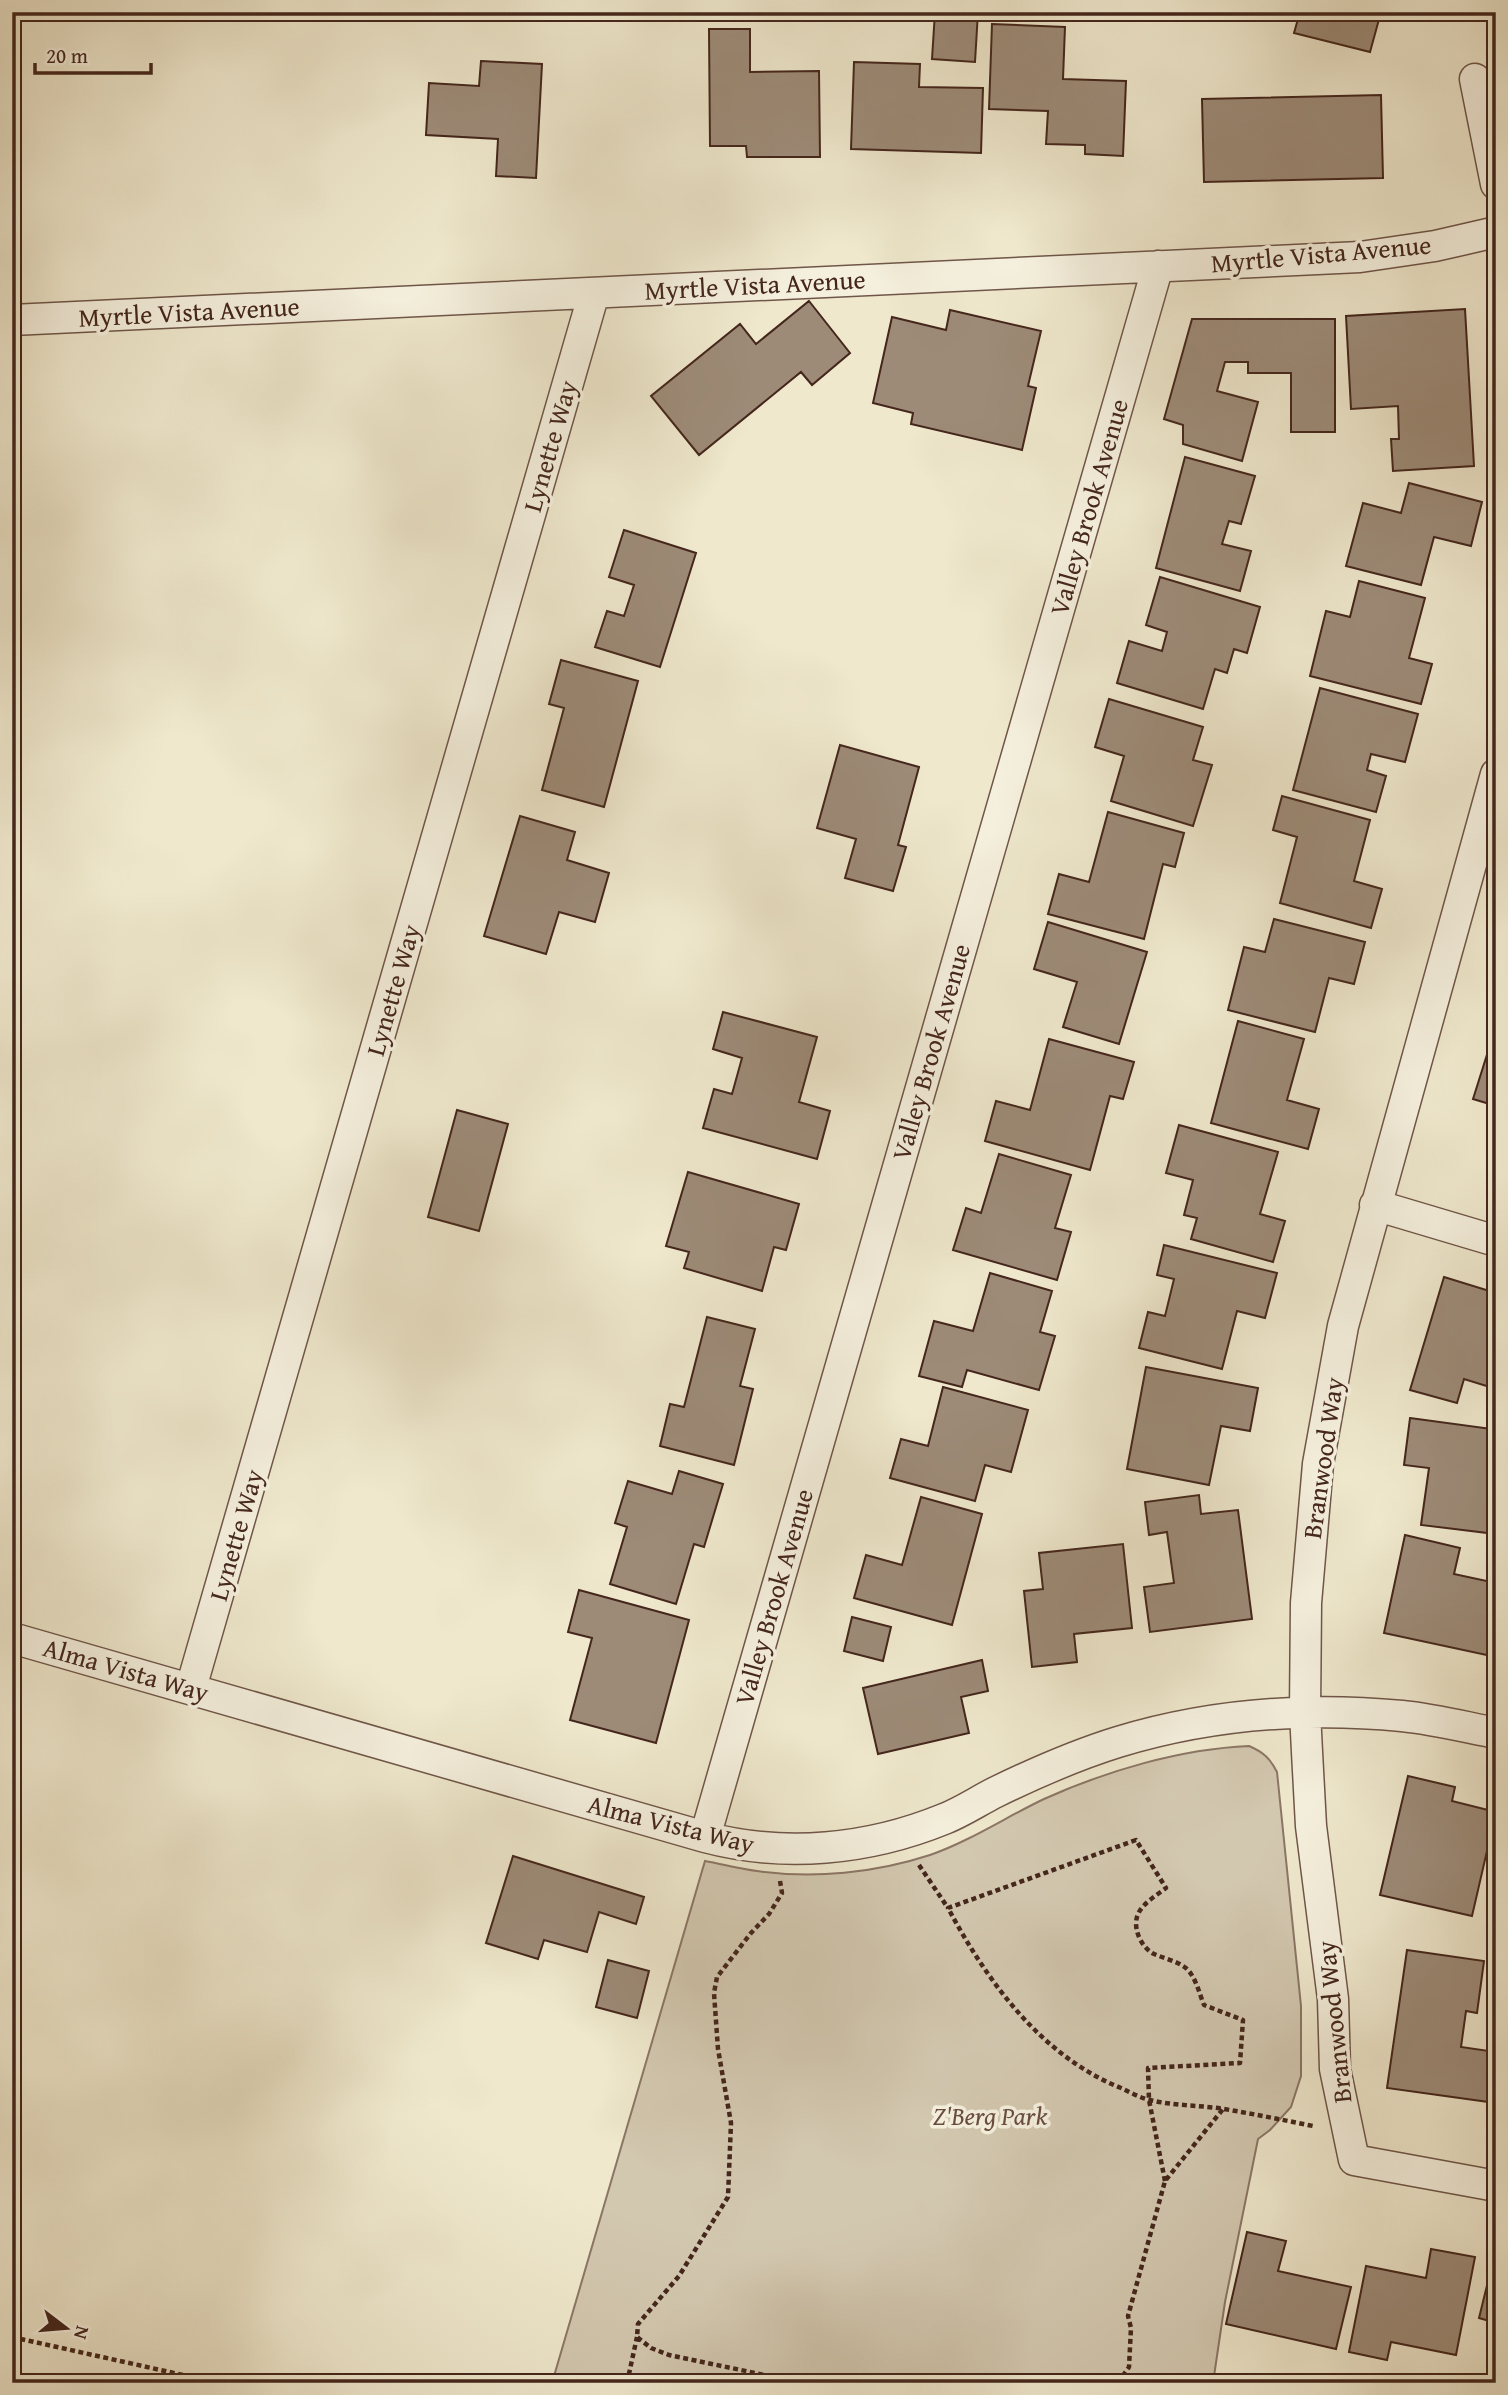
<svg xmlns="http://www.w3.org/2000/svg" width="1508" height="2395" font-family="'Gentium Book Plus',serif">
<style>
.green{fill:#d2c7af;stroke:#8b7666;stroke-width:2}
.building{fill:#9d8b78;stroke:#44261c;stroke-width:2}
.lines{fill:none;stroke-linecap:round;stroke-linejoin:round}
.street-casing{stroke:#6f5648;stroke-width:33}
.path{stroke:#44261c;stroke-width:4.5;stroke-dasharray:5 3.5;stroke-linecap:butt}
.street{stroke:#f5f0de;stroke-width:30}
.labels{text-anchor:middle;stroke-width:7;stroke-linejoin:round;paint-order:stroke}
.street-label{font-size:26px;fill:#44261c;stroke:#f5f0de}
.park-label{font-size:26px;font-style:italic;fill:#684e41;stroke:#f5f0de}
</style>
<rect width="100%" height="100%" fill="#efe8cd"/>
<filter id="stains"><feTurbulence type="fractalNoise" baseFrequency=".00286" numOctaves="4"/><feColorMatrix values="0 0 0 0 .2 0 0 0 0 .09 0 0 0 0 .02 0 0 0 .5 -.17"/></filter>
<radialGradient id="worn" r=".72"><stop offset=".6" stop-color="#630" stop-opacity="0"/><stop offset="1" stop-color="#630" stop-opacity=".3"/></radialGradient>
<!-- green -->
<path class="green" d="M1249,1746C1263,1752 1270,1758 1277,1772L1301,2006V2076L1291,2107L1270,2130L1258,2139L1225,2302L1213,2383H552L705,1861C722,1864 739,1869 757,1871C814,1879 875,1873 930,1855C970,1841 1006,1817 1044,1799C1106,1771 1180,1749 1249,1746Z"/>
<!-- building -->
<path class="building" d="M935,12H978L975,62L932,59Z
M1300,12H1381L1370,52L1294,33Z
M992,24L1065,27L1063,79L1126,81L1123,156L1085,154V145L1046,144L1048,111L989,109Z
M709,29H750V72L819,71L820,157H747L746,146H710Z
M481,61L542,64L536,178L496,176L498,139L426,135L429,83L479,86Z
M854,62L920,64L919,87L983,88L981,153L851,149Z
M1381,95L1383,178L1204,182L1202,99Z
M809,301L850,353L812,385L801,372L699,455L651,396L740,324L756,344Z
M1465,309L1474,466L1393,471L1391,439H1399L1398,406L1351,409L1346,316Z
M950,310L1041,331L1028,386L1036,388L1022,450L911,424L913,413L873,403L892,317L946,330Z
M1192,319H1335V432H1291V373H1248V362H1225L1217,391L1258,402L1242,461L1183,444V425L1164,419Z
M1185,457L1255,476L1241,524L1229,521L1222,544L1251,551L1240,591L1156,568Z
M1409,483L1482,502L1471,546L1434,537L1421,585L1346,566L1363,503L1401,513Z
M624,530L696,553L660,667L595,647L607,611L624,616L634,585L609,577Z
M1160,577L1260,607L1247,653L1234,649L1227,673L1215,669L1203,709L1117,683L1129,641L1162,651L1167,632L1146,625Z
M1359,581L1425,598L1409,658L1432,664L1421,704L1310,676L1326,611L1350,617Z
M561,660L638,681L604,807L542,790L564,708L549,704Z
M1320,688L1418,714L1405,762L1371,754L1367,770L1386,776L1376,812L1293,790Z
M1109,699L1203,727L1193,760L1212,765L1193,826L1111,801L1124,756L1095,747Z
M840,745L919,767L898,845L906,847L893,891L845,878L856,839L817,828Z
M1282,796L1370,820L1354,881L1382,889L1371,928L1280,903L1297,837L1273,830Z
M1108,812L1184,833L1175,867L1163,864L1144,939L1048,914L1059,874L1089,882Z
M520,816L575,832L567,860L609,873L595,922L559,912L546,954L484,936Z
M1274,919L1365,942L1354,984L1329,978L1315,1032L1228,1010L1244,947L1265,952Z
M1048,922L1147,952L1119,1044L1063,1027L1077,982L1034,969Z
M723,1012L817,1037L799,1102L830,1111L817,1159L703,1128L714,1089L732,1094L742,1058L713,1049Z
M1238,1021L1304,1039L1287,1100L1319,1109L1308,1149L1211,1123Z
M1496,1026V1106L1473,1099Z
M1049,1039L1134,1062L1123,1099L1110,1096L1090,1170L985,1141L996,1101L1030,1110Z
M457,1110L508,1124L479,1231L428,1217Z
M1179,1125L1278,1152L1260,1214L1285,1221L1273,1262L1191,1239L1197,1218L1184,1215L1193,1180L1166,1173Z
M999,1154L1071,1175L1055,1228L1071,1232L1057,1280L953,1250L966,1208L981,1213Z
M688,1172L799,1204L786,1250L774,1247L762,1291L684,1268L689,1252L666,1246Z
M1164,1245L1277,1273L1265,1318L1237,1311L1222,1369L1139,1348L1148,1312L1165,1316L1174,1279L1157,1275Z
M990,1273L1052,1291L1040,1332L1055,1336L1039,1390L967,1370L962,1387L919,1376L934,1321L973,1331Z
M1444,1277L1496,1293V1380L1493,1388L1464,1379L1457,1403L1410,1390Z
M707,1317L755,1329L740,1386L753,1389L734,1465L660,1446L670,1404L684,1407Z
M1146,1367L1258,1388L1250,1431L1221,1426L1209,1485L1127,1469Z
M943,1387L1028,1410L1011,1472L985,1465L975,1501L890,1478L901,1439L928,1446Z
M1410,1418L1492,1429L1489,1449H1496V1534L1421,1525L1429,1468L1404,1465Z
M679,1471L723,1484L704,1547L694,1544L676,1604L610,1584L627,1527L615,1523L628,1481L672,1494Z
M1199,1495L1201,1514L1238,1510L1252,1619L1150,1632L1144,1587L1174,1583L1167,1532L1149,1535L1145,1502Z
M921,1497L982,1514L952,1625L854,1598L866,1555L902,1565Z
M1405,1535L1460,1548L1454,1574L1496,1583V1657L1384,1633Z
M1123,1544L1132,1628L1074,1634L1077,1662L1032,1667L1024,1591L1043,1589L1039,1553Z
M579,1590L689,1620L656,1743L570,1720L592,1638L568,1632Z
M852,1617L891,1627L883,1661L844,1651Z
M982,1660L988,1691L961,1697L969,1733L878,1754L863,1688Z
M1408,1776L1455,1787L1452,1801L1496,1812L1472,1916L1380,1895Z
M513,1856L644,1897L636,1924L599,1912L587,1952L544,1940L538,1959L486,1943Z
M1407,1950L1484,1961L1477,2013L1466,2011L1461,2047L1496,2052V2103L1387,2088Z
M608,1960L649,1971L637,2018L596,2007Z
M1247,2232L1286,2241L1278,2271L1351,2287L1336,2349L1226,2324Z
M1431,2249L1475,2257L1456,2355L1391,2342L1387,2360L1349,2352L1366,2266L1426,2278Z
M1493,2261H1496V2323L1479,2318Z"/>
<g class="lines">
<defs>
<path id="street" d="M1475,79L1496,184
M12,320L1360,257L1435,246L1496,232
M1496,774L1343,1326L1318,1464L1306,1603L1305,1712L1307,1752L1311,1826L1333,1999L1335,2069L1354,2160L1496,2186
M1375,1205L1496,1241
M12,1638L705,1837C784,1858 868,1850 944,1819C962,1812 978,1801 996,1792C1035,1773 1076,1755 1118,1742C1210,1714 1306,1707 1402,1716C1433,1719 1465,1727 1496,1733
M191,1688L594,293
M705,1837L1158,266"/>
</defs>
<!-- street casing -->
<use href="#street" class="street-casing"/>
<!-- path -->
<path class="path" d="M919,1865L948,1908
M780,1881L782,1893L769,1914L751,1933L717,1977L714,1993L718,2049L731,2123L728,2197L679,2276L638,2324L637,2337L651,2348L669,2355L803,2383
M1165,2181L1149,2100L1148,2068L1240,2063L1243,2020L1204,2005C1199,1993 1195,1973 1183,1966C1174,1960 1162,1958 1152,1953C1141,1946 1132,1928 1138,1914C1143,1903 1157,1895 1166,1888L1136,1840L948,1908C987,1981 1041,2056 1121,2088C1130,2092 1140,2098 1150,2100C1174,2106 1200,2105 1224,2109C1254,2114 1283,2120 1313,2126
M12,2337L219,2383
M627,2383L637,2337
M1118,2383L1129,2367L1131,2328L1128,2316L1165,2181L1223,2109"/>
<!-- street -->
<use href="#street" class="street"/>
</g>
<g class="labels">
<!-- street labels -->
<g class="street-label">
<text transform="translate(1321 254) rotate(-5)" y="9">Myrtle Vista Avenue</text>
<text transform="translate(755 285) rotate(-3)" y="9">Myrtle Vista Avenue</text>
<text transform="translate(189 312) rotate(-3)" y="9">Myrtle Vista Avenue</text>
<text transform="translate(550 446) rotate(-74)" y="9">Lynette Way</text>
<text transform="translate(1089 507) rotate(-74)" y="9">Valley Brook Avenue</text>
<text transform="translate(393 990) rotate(-74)" y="9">Lynette Way</text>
<text transform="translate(931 1052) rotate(-74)" y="9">Valley Brook Avenue</text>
<text transform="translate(1323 1458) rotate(-82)" y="9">Branwood Way</text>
<text transform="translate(236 1535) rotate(-74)" y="9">Lynette Way</text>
<text transform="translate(774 1597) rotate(-74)" y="9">Valley Brook Avenue</text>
<text transform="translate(126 1670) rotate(16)" y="9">Alma Vista Way</text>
<text transform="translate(671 1824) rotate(14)" y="9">Alma Vista Way</text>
<text transform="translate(1334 2022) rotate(-96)" y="9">Branwood Way</text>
</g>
<!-- park labels -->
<g class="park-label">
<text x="990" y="2125">Z'Berg Park</text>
</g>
</g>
<!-- margin -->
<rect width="1508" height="2395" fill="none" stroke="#efe8cd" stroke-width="42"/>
<rect x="14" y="14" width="1480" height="2367" fill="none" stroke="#44261c" stroke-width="3.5"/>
<rect x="21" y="21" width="1466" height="2353" fill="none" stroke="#44261c" stroke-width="2"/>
<!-- north arrow -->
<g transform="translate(66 2328) rotate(106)" stroke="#f5f0de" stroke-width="5" paint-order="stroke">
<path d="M0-5L12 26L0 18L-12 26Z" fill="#44261c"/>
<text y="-10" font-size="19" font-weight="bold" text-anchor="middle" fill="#44261c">N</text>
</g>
<!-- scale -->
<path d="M35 63v10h116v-10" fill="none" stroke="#44261c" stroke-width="3.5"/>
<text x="46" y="63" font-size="21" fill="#44261c" stroke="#f5f0de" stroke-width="5" paint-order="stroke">20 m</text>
<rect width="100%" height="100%" filter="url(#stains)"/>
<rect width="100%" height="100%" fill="url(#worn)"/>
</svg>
